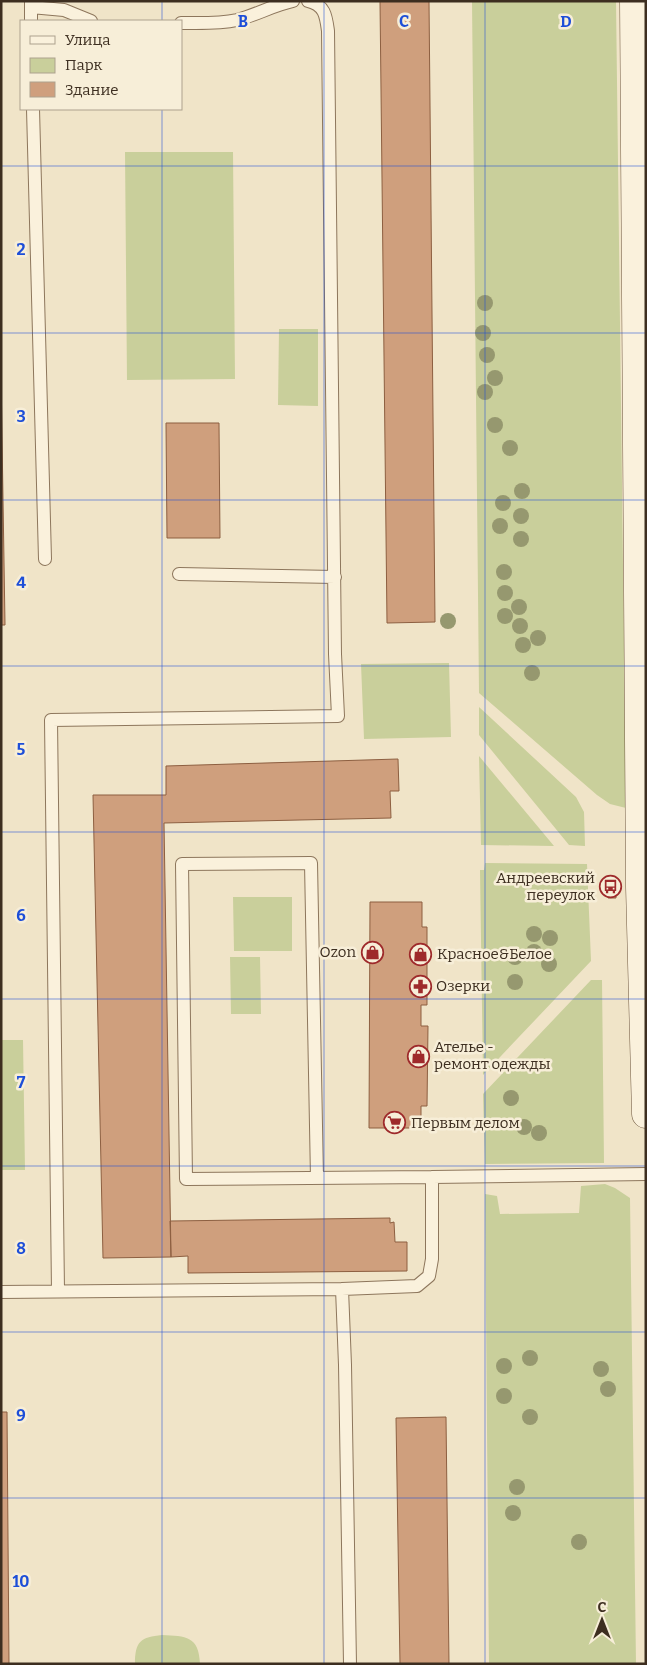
<svg xmlns="http://www.w3.org/2000/svg" width="647" height="1665" font-family="Bitter,serif">
<style>
.green{fill:#c9cf9b}
.building{fill:#cf9f7d;stroke:#8d5f41}
.lines{fill:none;stroke-linecap:round;stroke-linejoin:round}
.lane-casing{stroke:#8d765c;stroke-width:14}
.secondary-casing{stroke:#6f573f;stroke-width:29}
.lane{stroke:#faf1dc;stroke-width:12}
.secondary{stroke:#faf1dc;stroke-width:28}
.tree{fill:#96986f}
.grid{fill:none;stroke:#1d4ed8;stroke-width:1;stroke-opacity:0.55}
.labels{text-anchor:middle;stroke-width:5;stroke-linejoin:round;paint-order:stroke}
.poi-label{font-size:15px;fill:#3d2e20;stroke:#f7eed8;text-anchor:start}
.grid-label{font-size:16px;text-anchor:middle;font-weight:bold;fill:#1d4ed8;stroke:#f7eed8;stroke-width:5;stroke-linejoin:round;paint-order:stroke}
</style>
<rect width="100%" height="100%" fill="#f0e4c8"/>
<!-- green -->
<path class="green" d="M472,1H616L626,808L610,804L597,795L479,693Z
M125,152H233L235,379L127,380Z
M279,329H318V406L278,405Z
M449,663L451,737L364,739L361,664Z
M479,707L576,797L584,812L585,846L569,845L479,735Z
M479,756L554,846L481,845Z
M485,863L587,864L591,961L483,1075L480,870H484Z
M233,897H292V951H234Z
M230,957H260L261,1014H231Z
M591,980H602L604,1163L485,1164L483,1094Z
M1,1040H23L25,1170H1Z
M605,1184L615,1188L630,1198L636,1664H489L485,1194L497,1196L500,1214L579,1213L581,1186Z
M162,1635C186,1636 199,1636 200,1664H135C135,1641 141,1637 162,1635Z"/>
<!-- building -->
<path class="building" d="M380,1H429L435,622L387,623Z
M1,373L5,625H1Z
M166,423H219L220,538H167Z
M398,759L399,791H390L391,818L164,823L171,1257L103,1258L93,795H166V766Z
M608,878H615L616,898H608Z
M370,902H422V927H427V1005H421V1026H428L427,1106H421V1128H369Z
M390,1218V1223L394,1222L395,1242H407V1271L188,1273V1256L171,1257L170,1221Z
M1,1412H7L9,1664H1Z
M446,1417L449,1664H400L396,1418Z"/>
<g class="lines">
<defs>
<path id="lane" d="M31,1V7L64,10L91,21
M31,7V21
M181,23C200,23 219,24 237,20C256,15 274,5 293,1
M33,109L45,559
M179,574L335,577
M432,1177L646,1174
M317,1178L311,863L182,864L186,1179C268,1179 350,1177 432,1177V1259L429,1276L417,1286L342,1289
M58,1291L51,720L338,716L335,654L328,31C326,16 325,5 308,1
M1,1292L342,1289L345,1365L350,1664"/>
<path id="secondary" d="M634,1L640,887L646,1114"/>
</defs>
<!-- lane casing -->
<use href="#lane" class="lane-casing"/>
<!-- secondary casing -->
<use href="#secondary" class="secondary-casing"/>
<!-- lane -->
<use href="#lane" class="lane"/>
<!-- secondary -->
<use href="#secondary" class="secondary"/>
</g>
<!-- trees -->
<g class="tree">
<circle cx="485" cy="303" r="8"/>
<circle cx="483" cy="333" r="8"/>
<circle cx="487" cy="355" r="8"/>
<circle cx="495" cy="378" r="8"/>
<circle cx="485" cy="392" r="8"/>
<circle cx="495" cy="425" r="8"/>
<circle cx="510" cy="448" r="8"/>
<circle cx="522" cy="491" r="8"/>
<circle cx="503" cy="503" r="8"/>
<circle cx="521" cy="516" r="8"/>
<circle cx="500" cy="526" r="8"/>
<circle cx="521" cy="539" r="8"/>
<circle cx="504" cy="572" r="8"/>
<circle cx="505" cy="593" r="8"/>
<circle cx="519" cy="607" r="8"/>
<circle cx="505" cy="616" r="8"/>
<circle cx="448" cy="621" r="8"/>
<circle cx="520" cy="626" r="8"/>
<circle cx="538" cy="638" r="8"/>
<circle cx="523" cy="645" r="8"/>
<circle cx="532" cy="673" r="8"/>
<circle cx="534" cy="934" r="8"/>
<circle cx="550" cy="938" r="8"/>
<circle cx="534" cy="952" r="8"/>
<circle cx="515" cy="957" r="8"/>
<circle cx="549" cy="964" r="8"/>
<circle cx="515" cy="982" r="8"/>
<circle cx="511" cy="1098" r="8"/>
<circle cx="524" cy="1127" r="8"/>
<circle cx="539" cy="1133" r="8"/>
<circle cx="530" cy="1358" r="8"/>
<circle cx="504" cy="1366" r="8"/>
<circle cx="601" cy="1369" r="8"/>
<circle cx="608" cy="1389" r="8"/>
<circle cx="504" cy="1396" r="8"/>
<circle cx="530" cy="1417" r="8"/>
<circle cx="517" cy="1487" r="8"/>
<circle cx="513" cy="1513" r="8"/>
<circle cx="579" cy="1542" r="8"/>
</g>
<!-- grid -->
<path class="grid" d="M162,1V21M324,1V1664M485,1V1664M162,109V1664M1,166H646M1,333H646M1,500H646M1,666H646M1,832H646M1,999H646M1,1166H646M1,1332H646M1,1498H646"/>
<!-- icons -->
<defs>
<symbol id="bus-ring" viewBox="-11 -11 22 22"><circle r="9.5" fill="#f7eed8" stroke="#9e2a2b" stroke-width="1.5"/><path d="M-5-6H5V4H4V6H2V4H-2V6H-4V4H-5ZM-3.5-4V0h7V-4ZM-3.5 1.2v1.5H-2V1.2ZM2 1.2v1.5H3.5V1.2Z" fill="#9e2a2b"/></symbol>
<symbol id="shop-ring" viewBox="-11 -11 22 22"><circle r="9.5" fill="#f7eed8" stroke="#9e2a2b" stroke-width="1.5"/><path d="M-5-2.5h2.3a2.7 3.5 0 0 1 5.4 0H5L5.5 6h-11ZM-1.5-2.5h3a1.5 2.3 0 0 0-3 0Z" fill="#9e2a2b"/></symbol>
<symbol id="pharmacy-ring" viewBox="-11 -11 22 22"><circle r="9.5" fill="#f7eed8" stroke="#9e2a2b" stroke-width="1.5"/><path d="M-2-6h4v4h4v4h-4v4h-4v-4h-4v-4h4Z" fill="#9e2a2b"/></symbol>
<symbol id="supermarket-ring" viewBox="-11 -11 22 22"><circle r="9.5" fill="#f7eed8" stroke="#9e2a2b" stroke-width="1.5"/><path d="M-6-5.5h2.5l.6 2H6L4.5 2H-2.5L-4.4-4H-6ZM-1.5 3.2a1.3 1.3 0 1 0 .1 0ZM3 3.2a1.3 1.3 0 1 0 .1 0Z" fill="#9e2a2b"/></symbol>
</defs>
<g fill-rule="evenodd">
<use href="#bus-ring" x="598" y="874" width="25" height="25"/>
<use href="#shop-ring" x="360" y="940" width="25" height="25"/>
<use href="#shop-ring" x="408" y="942" width="25" height="25"/>
<use href="#pharmacy-ring" x="408" y="974" width="25" height="25"/>
<use href="#shop-ring" x="406" y="1044" width="25" height="25"/>
<use href="#supermarket-ring" x="382" y="1110" width="25" height="25"/>
</g>
<g class="labels">
<!-- poi labels -->
<g class="poi-label">
<text x="595" y="883" text-anchor="end">Андреевский<tspan x="595" dy="17">переулок</tspan></text>
<text x="356" y="957" text-anchor="end">Ozon</text>
<text x="437" y="959">Красное&amp;Белое</text>
<text x="436" y="991">Озерки</text>
<text x="434" y="1052">Ателье -<tspan x="434" dy="17">ремонт одежды</tspan></text>
<text x="411" y="1128">Первым делом</text>
</g>
</g>
<g class="grid-label">
<text x="243" y="27">B</text>
<text x="404" y="27">C</text>
<text x="566" y="27">D</text>
<text x="21" y="255">2</text>
<text x="21" y="422">3</text>
<text x="21" y="588">4</text>
<text x="21" y="755">5</text>
<text x="21" y="921">6</text>
<text x="21" y="1088">7</text>
<text x="21" y="1254">8</text>
<text x="21" y="1421">9</text>
<text x="21" y="1587">10</text>
</g>
<!-- border -->
<rect width="647" height="1665" fill="none" stroke="#3d2e20" stroke-width="5"/>
<!-- legend -->
<rect x="20" y="20" width="162" height="90" fill="#f7eed8" stroke="#ada18e"/>
<rect x="30" y="36" width="25" height="8" fill="#faf1dc" stroke="#ada18e"/>
<text x="65" y="45" font-size="15" fill="#3d2e20">Улица</text>
<rect x="30" y="58" width="25" height="15" fill="#c9cf9b" stroke="#ada18e"/>
<text x="65" y="70" font-size="15" fill="#3d2e20">Парк</text>
<rect x="30" y="82" width="25" height="15" fill="#cf9f7d" stroke="#ada18e"/>
<text x="65" y="95" font-size="15" fill="#3d2e20">Здание</text>
<!-- north arrow -->
<g transform="translate(602 1620)" stroke="#f7eed8" stroke-width="4" paint-order="stroke">
<path d="M0-4L9 19L0 12L-9 19Z" fill="#3d2e20"/>
<text y="-8" font-size="14" font-weight="bold" text-anchor="middle" fill="#3d2e20">С</text>
</g>
</svg>
